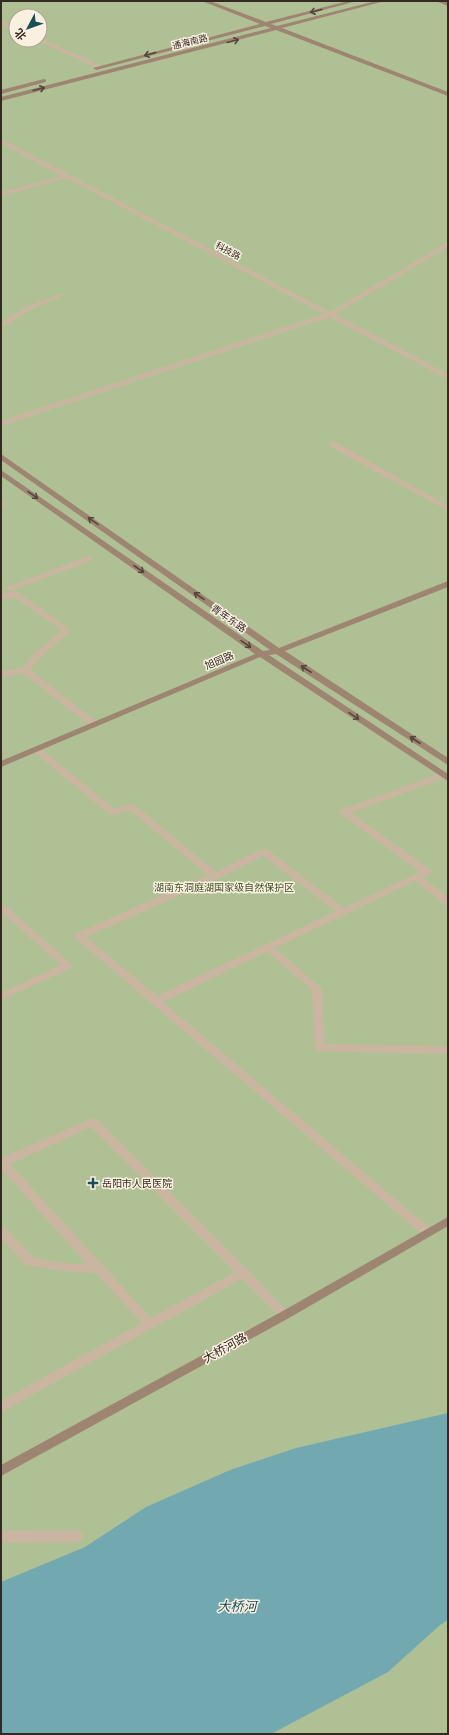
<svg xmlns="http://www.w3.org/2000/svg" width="449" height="1735" font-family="'Golos Text','Noto Sans SC',sans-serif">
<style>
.green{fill:#afc194;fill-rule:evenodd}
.water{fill:#72a9b1}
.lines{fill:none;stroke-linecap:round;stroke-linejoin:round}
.street{fill:#cab6a0;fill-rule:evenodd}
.secondary{fill:#9e8572;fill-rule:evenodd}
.oneway{stroke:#54453b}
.poi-dot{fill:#174e57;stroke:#faf0e0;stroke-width:1.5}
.labels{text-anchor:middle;stroke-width:3;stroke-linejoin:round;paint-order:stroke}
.far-street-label{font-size:9px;fill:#342a24;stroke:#faf0e0}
.street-label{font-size:10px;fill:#342a24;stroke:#faf0e0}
.park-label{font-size:10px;fill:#3f5326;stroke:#faf0e0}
.poi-label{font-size:10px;fill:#342a24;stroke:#faf0e0;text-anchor:start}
.near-street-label{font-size:12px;fill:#342a24;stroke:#faf0e0}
.near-water-label{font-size:13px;font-style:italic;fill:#174e57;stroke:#faf0e0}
</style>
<rect width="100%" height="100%" fill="#f2e6d4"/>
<!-- green -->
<path class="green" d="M1,1H448V1734H1ZM16,16H40V40H16Z"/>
<!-- water -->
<path class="water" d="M448,1413V1620L440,1625L388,1672L271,1734H1V1582L85,1547L146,1507L230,1470L296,1448Z"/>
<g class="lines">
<!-- street -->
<path class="street" d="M1,20L16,27V31L1,24Z
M40,38L101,66L102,67L97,68L38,41L37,40H40Z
M1,139L330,312L448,242V247L335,314L448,374V379L329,317L1,426V421L324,314L67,178L1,196V192L62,176L1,143Z
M60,294L65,295L32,309L1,328V323C19,309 39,301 60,294Z
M329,442H335L448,506V511L329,446Z
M1,502H4L8,504L1,507Z
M88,556L91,557V561L12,590H6L5,588Z
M16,591L71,630L37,661L30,670L98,723L100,725L98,727H92L23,673L1,677V671L22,668L31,657L62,630L14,597L1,600V594Z
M36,746L39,747L114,809L132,804L135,805L216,872L260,850H268L344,908L420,872L341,814L339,812L341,810L441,773H447V777L351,813L431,870L432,872L423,878L448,897V905L444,904L415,881L275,948L322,989L325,1044L448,1046V1054L316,1051L315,1048L312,990L267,952L163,1002L432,1230L434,1233L432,1236L428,1237L424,1236L75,938L74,936L75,934L208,875L130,810L112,815L109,814L33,751L31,749L33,747ZM263,856L336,911L157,996L86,937L219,878Z
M1,904L5,905L73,966L72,968L1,1000V993L61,965L1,912Z
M93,1118L97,1119L248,1270L291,1315L289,1318L285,1320L281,1318L242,1279L1,1412V1401L142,1323L96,1273L70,1272L26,1265L1,1239V1227L5,1228L34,1258L70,1264H87L3,1171L1,1172V1158ZM91,1127L235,1272L151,1318L10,1164Z
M76,1530L81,1532L83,1536L81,1540L76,1542L1,1543V1531Z"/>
<!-- secondary -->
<path class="secondary" d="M202,1H210L266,22L348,1H357L271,24L277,26L376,1H385L282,28L448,92V96L276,30L1,101V97L271,28L265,26L96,70L93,68L260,24Z
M437,1L448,2V6L438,2Z
M44,79L46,80V82L1,94V90Z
M1,454L279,648L448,581V587L285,651L448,758V765L276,654L269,655L448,774V781L260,657L1,767V761L255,654L1,476V470L263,651L270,650L1,460Z
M448,1217V1226L289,1318L1,1476V1465L281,1312Z"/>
</g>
<!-- one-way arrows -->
<defs><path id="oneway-shaft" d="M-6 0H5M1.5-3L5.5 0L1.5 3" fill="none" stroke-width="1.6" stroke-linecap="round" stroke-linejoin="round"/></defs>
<g class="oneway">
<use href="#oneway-shaft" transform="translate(316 11) rotate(166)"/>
<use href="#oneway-shaft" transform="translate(233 41) rotate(-14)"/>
<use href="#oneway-shaft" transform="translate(150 54) rotate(165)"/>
<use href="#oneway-shaft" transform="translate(39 89) rotate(-14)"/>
<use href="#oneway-shaft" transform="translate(33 495) rotate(35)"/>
<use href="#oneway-shaft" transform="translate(93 521) rotate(-145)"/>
<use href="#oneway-shaft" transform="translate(139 569) rotate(35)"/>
<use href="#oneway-shaft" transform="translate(199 596) rotate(-145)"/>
<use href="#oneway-shaft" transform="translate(246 644) rotate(35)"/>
<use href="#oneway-shaft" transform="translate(306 669) rotate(-147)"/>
<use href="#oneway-shaft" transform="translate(354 716) rotate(34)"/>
<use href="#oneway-shaft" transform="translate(415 740) rotate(-147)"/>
</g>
<!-- markers -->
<path class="poi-dot" d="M91 1177h4v4h4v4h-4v4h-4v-4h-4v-4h4z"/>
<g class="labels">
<!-- far-street labels -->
<g class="far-street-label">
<text transform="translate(190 42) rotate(-14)" y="3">通海南路</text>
<text transform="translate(228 251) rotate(28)" y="3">科技路</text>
</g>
<!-- street labels -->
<g class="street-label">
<text transform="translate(229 618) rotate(35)" y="4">青年东路</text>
<text transform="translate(219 660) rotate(-23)" y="4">旭园路</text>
</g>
<!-- park labels -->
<g class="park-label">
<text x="224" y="891">湖南东洞庭湖国家级自然保护区</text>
</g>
<!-- poi labels -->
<g class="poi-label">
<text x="102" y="1187">岳阳市人民医院</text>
</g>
<!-- near-street labels -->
<g class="near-street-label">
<text transform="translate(225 1348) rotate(-29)" y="4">大桥河路</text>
</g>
<!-- near-water labels -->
<g class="near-water-label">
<text x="237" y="1611">大桥河</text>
</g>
</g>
<!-- border -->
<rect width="449" height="1735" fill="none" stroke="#342a24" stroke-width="4"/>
<!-- north arrow -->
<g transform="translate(28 28) rotate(229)"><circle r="19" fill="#faf0e0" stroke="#aba195"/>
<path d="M0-3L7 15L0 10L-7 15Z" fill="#174e57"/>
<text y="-6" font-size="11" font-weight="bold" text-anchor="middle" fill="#342a24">北</text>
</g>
</svg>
